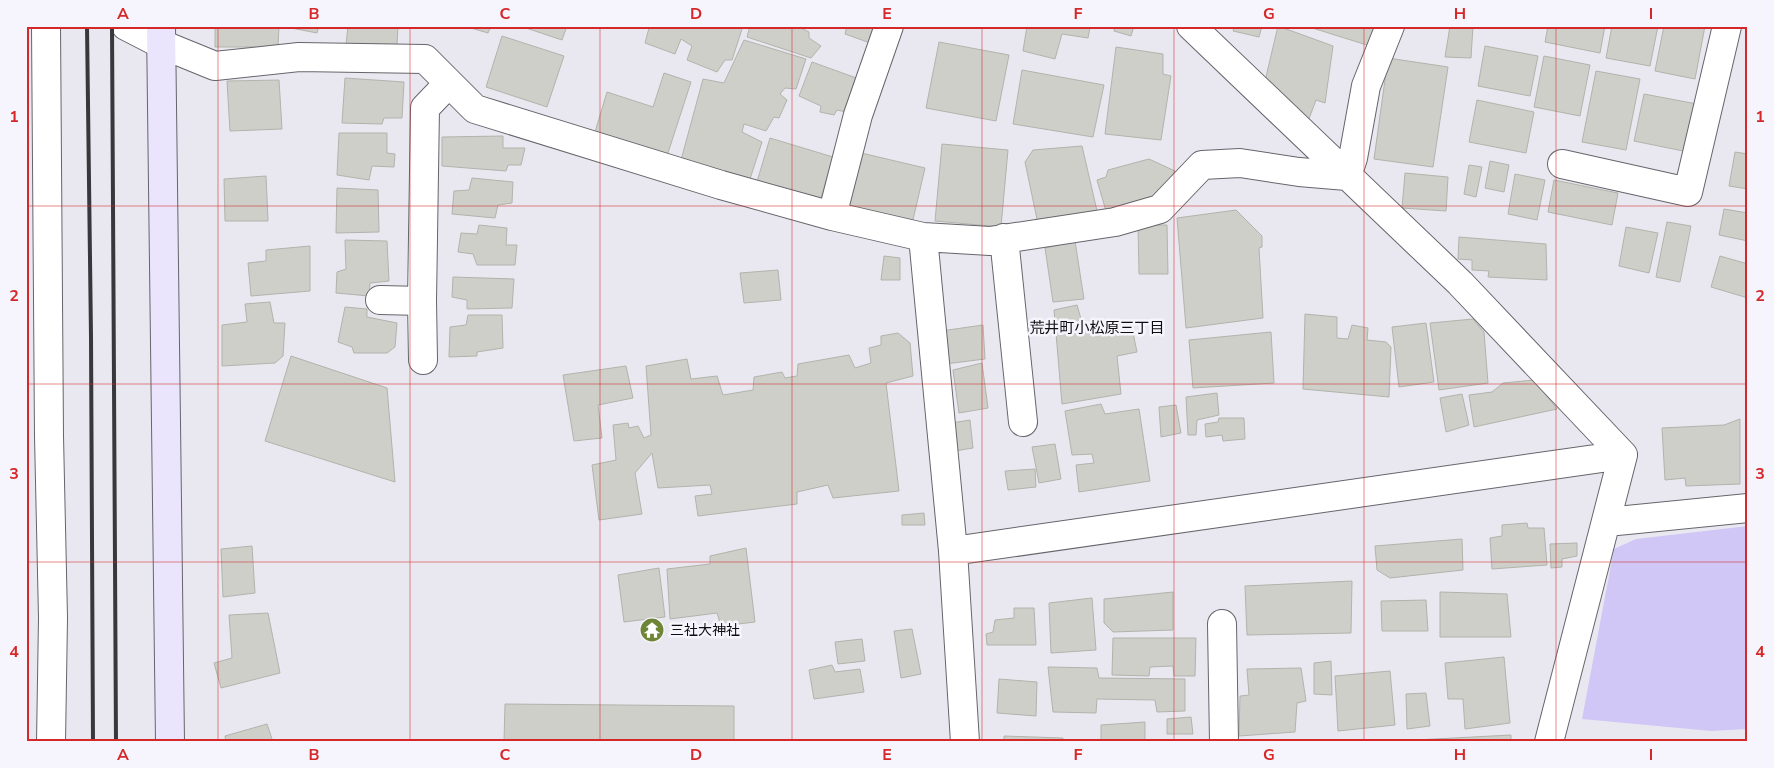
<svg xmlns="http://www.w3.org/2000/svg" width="1774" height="768" font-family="'Nunito Sans','Noto Sans JP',sans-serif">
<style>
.green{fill:#d1c7f7}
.building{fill:#cdcfc8;stroke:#b1b4ac}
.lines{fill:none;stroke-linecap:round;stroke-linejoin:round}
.street-casing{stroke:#66656c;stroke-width:30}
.secondary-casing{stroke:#66656c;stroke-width:30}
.street{stroke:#fff;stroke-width:28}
.secondary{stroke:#eae5fc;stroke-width:28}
.rail{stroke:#38373b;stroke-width:4}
.grid{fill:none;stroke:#d62828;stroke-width:1;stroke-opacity:0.55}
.labels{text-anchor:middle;stroke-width:5;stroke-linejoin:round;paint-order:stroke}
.poi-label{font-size:14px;fill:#0e0d10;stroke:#f6f5fd;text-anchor:start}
.neighbourhood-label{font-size:15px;fill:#0e0d10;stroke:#f6f5fd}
.neatline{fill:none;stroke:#d62828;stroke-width:2}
.grid-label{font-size:16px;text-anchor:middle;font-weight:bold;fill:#d62828}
</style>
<rect width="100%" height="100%" fill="#e9e8f0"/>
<!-- green -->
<path class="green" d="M1748,526V729L1711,731L1582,719L1614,549L1636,539Z"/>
<!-- building -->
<path class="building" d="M215,26H279L278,47H215Z
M281,26H319L317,33Z
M348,26H398L397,45H346Z
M471,26H491L488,33L471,28Z
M520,26H567L562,40Z
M646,26H743L732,60H725L717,72L687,60L692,46L681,39L675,54L645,43L649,28Z
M750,26H797L809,32V38L821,46L811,58L747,37Z
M847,26H879L873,44L845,34Z
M1027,26H1087L1090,27L1088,38L1062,34L1055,59L1023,51Z
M1115,26H1134L1131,36L1114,31Z
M1235,26H1262L1259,37L1233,31Z
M1278,26L1333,46L1325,103L1316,100L1307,124L1265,81Z
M1306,26H1372L1377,29L1370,46Z
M1450,26H1473L1471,58L1445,57Z
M1548,26H1605L1600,53L1545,42Z
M1612,26H1658L1650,66L1606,58Z
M1664,26H1705L1695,79L1655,71Z
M502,36L564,56L547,107L486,87Z
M744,40L806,59L796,89L785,88L780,94L787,100L779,118L774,117L766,131L744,124L742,132L762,142L749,182L681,160L703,79L724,83Z
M939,42L1009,55L996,121L926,108Z
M1485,46L1538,56L1530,96L1478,86Z
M1116,47L1163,54V74L1171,76L1161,140L1105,134Z
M1544,56L1590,65L1580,116L1534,107Z
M1388,58L1448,67L1433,167L1374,159Z
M812,62L862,80L851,113L837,110L834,115L820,112L821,106L799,96Z
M1022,70L1104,85L1093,137L1013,124Z
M1596,71L1640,79L1626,150L1582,142Z
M664,73L691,82L667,156L595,132L607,92L653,107Z
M345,78L404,82L402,118H384L382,124L342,123Z
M279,80L282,129L230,131L227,81Z
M1644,94L1697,104L1688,152L1634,141Z
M1477,100L1534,112L1526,153L1469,142Z
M339,133H387V153L395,154L394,167L372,166L369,180L337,175Z
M503,136V148H525L521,165H508L506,171L442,166V137Z
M770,138L833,157L819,204L756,185Z
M942,144L1008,150L1001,227L935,221Z
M1082,146L1098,215L1038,224L1025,162L1033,150Z
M857,152L925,168L912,224L843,207Z
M1735,152L1748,154V189L1729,186Z
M1149,159L1175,171L1160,199L1108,218L1097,180L1106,177L1108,170Z
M1490,161L1509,165L1504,192L1485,188Z
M1469,165L1482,167L1476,197L1464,194Z
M1405,173L1448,177L1446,211L1402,208Z
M1515,174L1545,180L1537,220L1508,214Z
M266,176L268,221H225L224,179Z
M472,178L513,182L512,203L498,205L495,218L452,214L454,191L469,190Z
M1554,180L1618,193L1612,225L1548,212Z
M337,188L378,190L379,232L336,233Z
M1724,209L1748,213V241L1719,235Z
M1236,210L1262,236V247L1259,248L1263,318L1186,328L1177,218Z
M1667,222L1691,226L1680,282L1656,277Z
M479,225L507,228L506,245H517L515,265H477L473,254L458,252L461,233L477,234Z
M1138,225H1167L1168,274H1139Z
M1626,227L1658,233L1649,273L1619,266Z
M1459,237L1546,244L1547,280L1488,277L1489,271L1472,270V260L1458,259Z
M345,240L387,241L389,281L370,283L369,296L336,293L337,272L346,269Z
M1075,241L1084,299L1053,302L1045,248Z
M310,246V291L251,296L248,263L266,261V250Z
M884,256L900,258V280H881Z
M1720,256L1748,264V298L1711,287Z
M778,270L781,300L744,303L740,273Z
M453,277L514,279L512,308L467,309V300L452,297Z
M270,302L274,323H285L283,356L275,363L222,366V325L247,322L245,304Z
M1077,305L1084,329L1131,323L1137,352L1117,356L1121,394L1062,404L1054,310Z
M345,307L367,309V317L397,323L395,347L387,353H354L352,347L338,342Z
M1305,314L1337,317V338L1348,339L1352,325L1368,328L1367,340L1386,342L1391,347L1389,397L1303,389Z
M468,315H502L503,348L477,352V356L449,357L450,327L466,325Z
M1473,319L1484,332L1488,383L1439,390L1430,323Z
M1426,323L1434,382L1399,387L1392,327Z
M983,325L985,359L945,364L941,331Z
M1271,332L1274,383L1193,388L1189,340Z
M898,333L910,343L913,376L886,383L899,491L833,498L828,485L797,492V504L698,516L695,496L712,494L710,485L658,488L652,453L635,473L642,514L599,520L592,465L616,460L613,425L628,423L629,428L638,426L644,438L651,435L646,366L687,359L691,379L717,376L723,395L753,390L754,377L782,372L785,378L797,376L798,364L849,355L855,368L871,363L869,348L881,345V336Z
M291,356L387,388L395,482L265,441Z
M982,363L988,408L959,413L953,370Z
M626,366L633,398L598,405L602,438L574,441L563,375Z
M1534,380L1557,409L1474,427L1469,395L1492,392L1503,383Z
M1217,393L1219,415L1197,420L1196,435H1188L1186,397Z
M1462,394L1469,425L1446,432L1440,398Z
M1101,404L1105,414L1139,409L1150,481L1079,492L1076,465L1094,463L1092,454L1072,455L1065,411Z
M1176,405L1181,433L1161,437L1159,407Z
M1219,418H1244L1245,439L1223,441L1222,435L1206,437L1205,424L1218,422Z
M1740,419V484L1686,486L1685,478L1665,480L1662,428L1724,425Z
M970,420L973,448L955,451L951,423Z
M1055,444L1061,479L1039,483L1032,447Z
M1035,469L1036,487L1008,490L1005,471Z
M924,513L925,525H902V515Z
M1527,523L1528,528H1544L1547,565L1492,569L1490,538L1502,536V525Z
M1462,539L1463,570L1390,578L1377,570L1375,546Z
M1577,543V556L1562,559V567L1551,568L1550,544Z
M252,546L255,593L223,597L221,549Z
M746,548L755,622L721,626L717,613L670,619L667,569L710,564V556Z
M659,568L665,617L624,622L618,575Z
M1352,581L1351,633L1247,635L1245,586Z
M1173,592V630L1113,632L1104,623V599Z
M1440,592L1507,594L1511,637H1440Z
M1092,598L1096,650L1051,653L1049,603Z
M1426,600L1428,631H1382L1381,601Z
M1014,608H1034L1036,645H987L986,634L993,632L995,620L1014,618Z
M268,613L280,673L221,688L214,663L232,658L229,615Z
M912,629L921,674L901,678L894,631Z
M1113,638H1196L1195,676H1174L1173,666L1150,667L1149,676L1112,675Z
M862,639L865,661L838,664L835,642Z
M1504,657L1510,723L1465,729L1463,699H1448L1445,663Z
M1331,661L1332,695L1314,694V663Z
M832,665L835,672L860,669L864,692L814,699L809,670Z
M1048,667L1097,668L1099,678L1185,679V711L1157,712L1155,700L1097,699L1096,713L1053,712Z
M1301,668L1306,701L1297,703L1295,732L1239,736L1240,696L1249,695L1247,669Z
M1390,671L1395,725L1338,731L1335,676Z
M999,679L1037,682L1036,716L997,713Z
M1426,693L1430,726L1407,729L1406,694Z
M505,704L734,706V742H504Z
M1191,717L1193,734H1167V719Z
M1145,722V742H1101V725Z
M267,724L273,742H226L225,736Z
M1511,735V742H1415V740Z
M1004,736L1063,738V742H1004Z"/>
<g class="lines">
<defs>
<path id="street" d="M46,26L49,436L53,618L51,742
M126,26L161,44L215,66L299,57L425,59L475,109L721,185L832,216L923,237L990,241L1115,222L1160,209L1202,165L1240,163L1299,172L1347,176
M1191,26L1460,283L1623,455L1549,742
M1562,164L1688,192L1727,26
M1347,176L1353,158L1366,86L1390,26
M832,216L858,115L889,26
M923,237L953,551L965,742
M1004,238L1023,422
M380,300L422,301
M423,360L422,301L425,108L449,83
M1607,522L1748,508
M953,551L1623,455
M1222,624L1224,742"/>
<path id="secondary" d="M161,26L170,742"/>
</defs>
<!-- street casing -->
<use href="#street" class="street-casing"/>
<!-- secondary casing -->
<use href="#secondary" class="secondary-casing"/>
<!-- street -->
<use href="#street" class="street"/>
<!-- secondary -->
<use href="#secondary" class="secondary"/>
<!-- rail -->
<path class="rail" d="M87,26L91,336L93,742
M112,26L116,742"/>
</g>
<!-- grid -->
<path class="grid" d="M218,26V742M410,26V742M600,26V742M792,26V742M982,26V742M1174,26V742M1364,26V742M1556,26V742M26,206H1748M26,384H1748M26,562H1748"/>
<!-- icons -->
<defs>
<symbol id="temple-disc" viewBox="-11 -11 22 22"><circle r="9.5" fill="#6f8536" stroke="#f6f5fd"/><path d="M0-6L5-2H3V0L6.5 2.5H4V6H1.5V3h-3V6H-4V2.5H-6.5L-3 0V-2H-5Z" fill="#fff"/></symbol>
</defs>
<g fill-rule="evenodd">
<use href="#temple-disc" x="638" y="616" width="28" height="28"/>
</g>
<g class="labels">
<!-- poi labels -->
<g class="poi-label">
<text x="670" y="635">三社大神社</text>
</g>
<!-- neighbourhood labels -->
<g class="neighbourhood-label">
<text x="1097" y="333">荒井町小松原三丁目</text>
</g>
</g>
<!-- border -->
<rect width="1774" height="768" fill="none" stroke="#f6f5fd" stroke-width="55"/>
<rect x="28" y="28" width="1718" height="712" class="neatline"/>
<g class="grid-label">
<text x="123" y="19">A</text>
<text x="314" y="19">B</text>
<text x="505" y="19">C</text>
<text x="696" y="19">D</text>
<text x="887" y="19">E</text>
<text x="1078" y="19">F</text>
<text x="1269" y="19">G</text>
<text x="1460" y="19">H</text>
<text x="1651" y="19">I</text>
<text x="14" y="122">1</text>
<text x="1760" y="122">1</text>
<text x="14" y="301">2</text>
<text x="1760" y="301">2</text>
<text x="14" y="479">3</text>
<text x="1760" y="479">3</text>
<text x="14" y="657">4</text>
<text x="1760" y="657">4</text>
<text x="123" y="760">A</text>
<text x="314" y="760">B</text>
<text x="505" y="760">C</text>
<text x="696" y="760">D</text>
<text x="887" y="760">E</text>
<text x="1078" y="760">F</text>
<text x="1269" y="760">G</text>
<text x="1460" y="760">H</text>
<text x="1651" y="760">I</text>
</g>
</svg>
